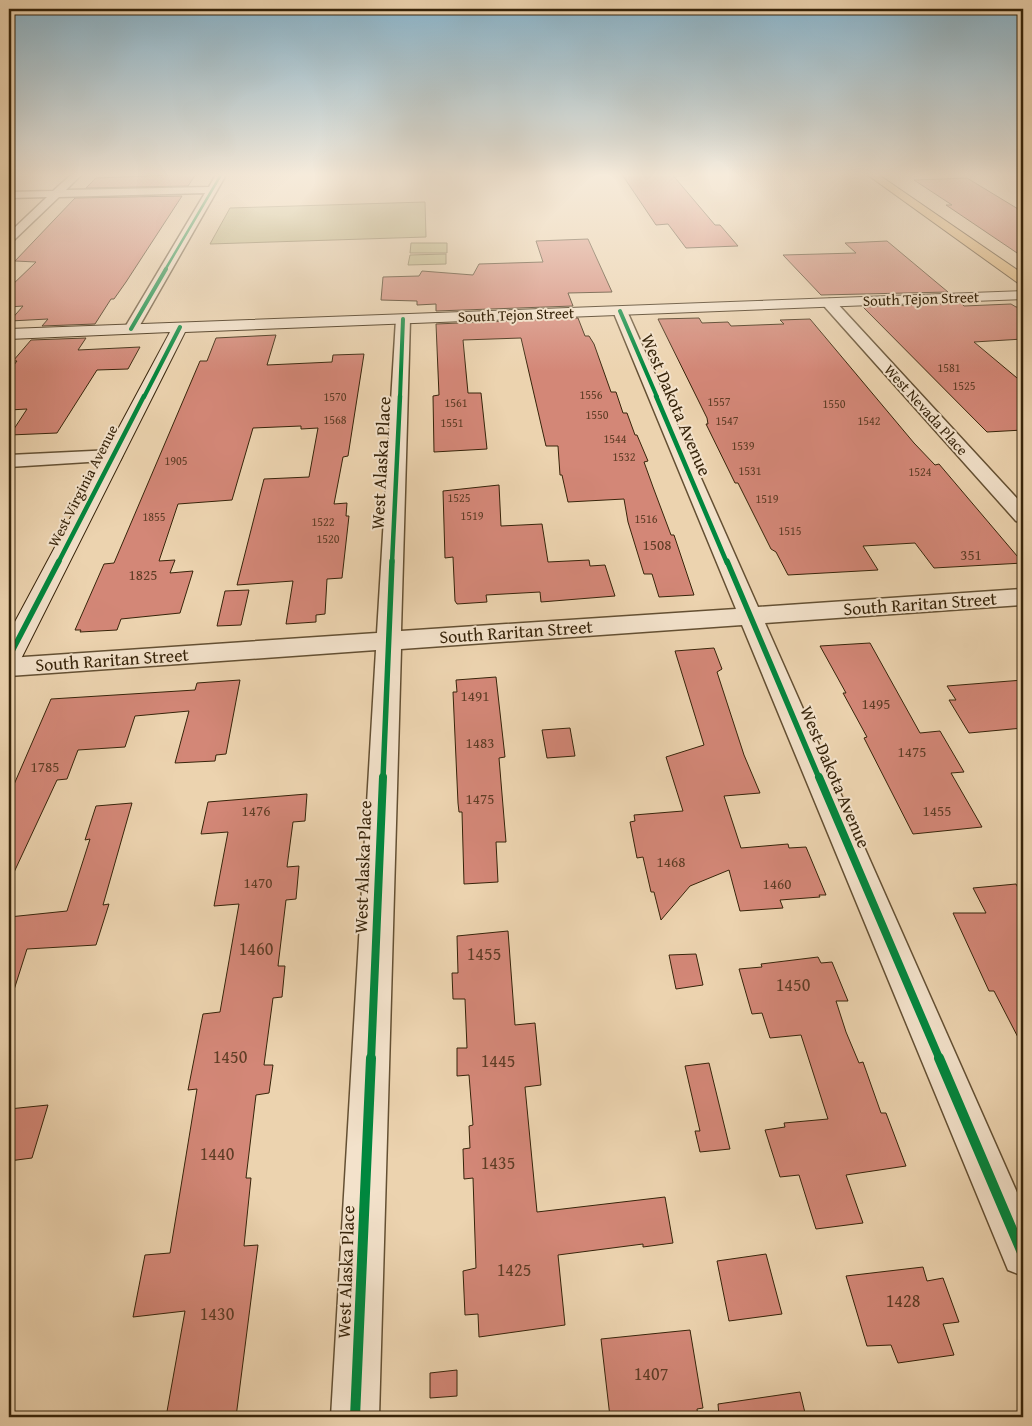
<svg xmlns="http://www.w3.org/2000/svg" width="1032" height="1426" font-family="'Gentium Book Plus',serif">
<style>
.green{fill:#c0ba85;stroke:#7c6f48}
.building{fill:#d38777;stroke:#37240a}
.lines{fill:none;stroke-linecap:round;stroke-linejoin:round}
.street-casing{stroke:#645033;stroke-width:3}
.secondary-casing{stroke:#37240a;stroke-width:2}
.primary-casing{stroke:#37240a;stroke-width:2}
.street{fill:#f3e2cb;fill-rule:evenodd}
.secondary{fill:#f3e2cb;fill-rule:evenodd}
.primary{fill:#e6ba78;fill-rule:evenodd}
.cycleway-far5-casing{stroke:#f3e2cb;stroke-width:4}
.cycleway-far4-casing{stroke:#f3e2cb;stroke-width:5.5}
.cycleway-far3-casing{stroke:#f3e2cb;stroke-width:7}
.cycleway-far2-casing{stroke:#f3e2cb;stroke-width:9}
.cycleway-far1-casing{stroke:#f3e2cb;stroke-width:11}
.cycleway-casing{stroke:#f3e2cb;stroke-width:13}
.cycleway-far5{stroke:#00873e;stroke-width:2.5}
.cycleway-far4{stroke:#00873e;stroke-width:4}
.cycleway-far3{stroke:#00873e;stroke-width:4.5}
.cycleway-far2{stroke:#00873e;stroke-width:5.5}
.cycleway-far1{stroke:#00873e;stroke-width:8}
.cycleway{stroke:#00873e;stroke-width:10}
.labels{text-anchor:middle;stroke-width:4;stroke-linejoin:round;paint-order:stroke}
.far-number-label{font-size:12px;fill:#5e3d25}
.far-street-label{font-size:15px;fill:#37240a;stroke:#f3e2cb}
.number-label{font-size:15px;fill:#5e3d25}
.street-label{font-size:18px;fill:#37240a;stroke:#f3e2cb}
.near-number-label{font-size:18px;fill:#5e3d25}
</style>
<rect width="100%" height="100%" fill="#ecd3af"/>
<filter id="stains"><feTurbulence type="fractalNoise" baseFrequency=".004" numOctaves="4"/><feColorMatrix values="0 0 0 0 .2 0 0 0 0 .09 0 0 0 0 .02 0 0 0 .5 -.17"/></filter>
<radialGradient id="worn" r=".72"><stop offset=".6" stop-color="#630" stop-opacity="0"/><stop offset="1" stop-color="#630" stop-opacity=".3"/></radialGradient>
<!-- green -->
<path class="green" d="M425,202L426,237L210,244L230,208Z
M411,243H447V253H410Z
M446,254V264L408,265L410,255Z"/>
<!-- building -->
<path class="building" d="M621,173H671L715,225H720L738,246L686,248L668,224L656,225Z
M196,174L188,186L86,188L96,178Z
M967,178L1023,212V257L946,205H952L914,180Z
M182,196L126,282L114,299H111L95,324L42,326L48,319L10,321L23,306L9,307V288L36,262L15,261L75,198Z
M588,239L612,292L568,293L573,306L436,311V304L417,305V301L381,300L383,277L419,276L422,271L473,275L479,264L543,262L536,241Z
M887,241L948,292L821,295L783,255L856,253L845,243Z
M961,303L964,306L1011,304L1016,307H1023V339L974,342L1023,383V430L987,432L863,307Z
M578,318L585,336H589L594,344L611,392H616L623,413H627L635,435H637L648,461L644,462L653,487L671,535H674L694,595L659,597L652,574H644L628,522L624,499L568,502L562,475H560L558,446H546L521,338L463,340L468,393H481L487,449L434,452L433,396L439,395L436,324Z
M699,318L702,323L728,322L731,326L784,324L780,320L810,319L914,443L935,465L939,464L1023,563L934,568L915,543L863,546L878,570L788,575L776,552L771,549L738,483H735L706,424H708L707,418L658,319Z
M276,335L267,365L332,362L333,355L364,354L348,456L343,457L334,504L347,503L346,516H349L342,578L327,579L325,614L316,615V622L286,624L293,581L237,585L264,479L309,477L318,428L301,429V426L253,428L232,500L178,504L159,561L175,560L170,573L193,571L180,613L121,619L117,630L80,632L81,630H75L104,564L114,563L200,361H207L216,338Z
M86,338L78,350L140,347L128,369L97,370L57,433L10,435L27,409L9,410V371L17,361H13L31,340Z
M499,485L501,526L542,524L548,562L589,560L590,566L605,565L615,596L541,602L540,592L486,595L487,602L457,604L455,601L453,557L445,558L443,491Z
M249,590L241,625L217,626L225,591Z
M870,643L920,733L940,731L964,772L951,773L982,827L913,834L864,738L867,737L843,693H846L820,646Z
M714,648L722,669L717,672L744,755L760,793L724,796L741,848L788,844L789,848L806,847L826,895H819L820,897L780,900L783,908L740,911L729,870L690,886L661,920L654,892H651L643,857L637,858L630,822L635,821L634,815L683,811L666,757L704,745L675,651Z
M496,677L505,757L499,758L506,842H496L498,882L464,884L462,812H459L458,803L453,692H457L456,680Z
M240,680L226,754L216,755L215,761L175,763L189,711L135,716L125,747L78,750L67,779L57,780L9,883V796L51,699L195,690L197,683Z
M1023,680V728L969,733L949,700H956L947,686Z
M570,728L575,756L547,758L542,730Z
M307,794L305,821L293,822L287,867L299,866L296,899L286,900L278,966H285L282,997L273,998L264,1065H273L269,1093L256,1095L246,1178H251L244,1246L258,1245L236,1417H166L185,1311L133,1317L145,1255L170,1253L197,1089L188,1090L203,1014L220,1012L239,904L214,906L228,832L201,834L208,802Z
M132,803L103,905L109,904L96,945L27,949L13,993L9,992V917L67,911L90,839L85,840L96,806Z
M1016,884L1023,897V1047L994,991H989L953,913H986L973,888Z
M508,931L515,1025L535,1023L541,1085L525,1087L537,1212L665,1197L673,1243L643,1247V1244L558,1255L565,1325L479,1337L478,1314L465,1315L463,1271L476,1268L473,1178L464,1179L463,1149L470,1148L469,1126L473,1125L469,1075L457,1076V1048H467L465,999H453L452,973H458L457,936Z
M696,954L703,985L676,989L669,955Z
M818,957L821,963L832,962L848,1001H836L846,1032L859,1063L863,1062L881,1113H886L906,1166L846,1175L863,1223L816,1229L799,1175L780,1177L765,1130L785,1127L784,1123L828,1119L801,1035L770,1038L762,1013L752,1014L739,969L762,967L761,964Z
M709,1063L730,1149L700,1152L695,1131H700L685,1066Z
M48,1105L32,1158L9,1161V1109Z
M766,1254L782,1314L729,1321L717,1261Z
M923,1267L927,1281L943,1278L959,1322L943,1324L954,1355L898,1363L891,1345L867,1346L846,1276Z
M690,1330L703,1408L697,1409L698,1417H610L601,1339Z
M457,1370V1396L430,1398V1373Z
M800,1392L806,1417H719L718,1404Z"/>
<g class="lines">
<defs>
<path id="street" d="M73,173H83L66,190L209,187L217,173H227L136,332H126L124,329L205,193L59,197L13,241L9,242V233L47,197L9,198V192L53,191Z
M829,299L834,300L1023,505V523L1016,521L824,306L822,303Z
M620,307L627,311L758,607L1023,589V605L765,623L1023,1206V1276L1008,1270L742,625L401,649L379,1417H331L376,650L9,676V658L377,633L396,319L403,315L410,319L401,631L736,609L613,311Z
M113,450L120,452L122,456L120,460L9,467V455Z"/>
<path id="secondary" d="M1023,291V299L185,332L22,657L18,664L9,666V633L170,332L9,339V329Z"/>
<path id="primary" d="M865,173H876L1023,274V284L1018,283Z"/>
</defs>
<!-- street casing -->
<use href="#street" class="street-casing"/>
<!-- secondary casing -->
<use href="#secondary" class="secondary-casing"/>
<!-- primary casing -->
<use href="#primary" class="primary-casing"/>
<!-- street -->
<use href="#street" class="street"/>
<!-- secondary -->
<use href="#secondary" class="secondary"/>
<!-- primary -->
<use href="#primary" class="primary"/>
<defs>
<path id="cycleway-far5" d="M165,270L222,173"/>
<path id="cycleway-far4" d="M620,311L657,397
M131,329L166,269
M144,397L180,327
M400,397L403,319"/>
<path id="cycleway-far3" d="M656,396L727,563
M58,563L144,396
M392,563L400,396"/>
<path id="cycleway-far2" d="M727,561L819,778
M9,657L59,561
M383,778L392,561"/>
<path id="cycleway-far1" d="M819,777L940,1060
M371,1060L383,777"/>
<path id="cycleway" d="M939,1058L1023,1255
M355,1417L371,1058"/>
</defs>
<!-- cycleway-far5 casing -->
<use href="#cycleway-far5" class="cycleway-far5-casing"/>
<!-- cycleway-far4 casing -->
<use href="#cycleway-far4" class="cycleway-far4-casing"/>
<!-- cycleway-far3 casing -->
<use href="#cycleway-far3" class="cycleway-far3-casing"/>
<!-- cycleway-far2 casing -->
<use href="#cycleway-far2" class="cycleway-far2-casing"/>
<!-- cycleway-far1 casing -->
<use href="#cycleway-far1" class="cycleway-far1-casing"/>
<!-- cycleway casing -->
<use href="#cycleway" class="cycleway-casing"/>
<!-- cycleway-far5 -->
<use href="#cycleway-far5" class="cycleway-far5"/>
<!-- cycleway-far4 -->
<use href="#cycleway-far4" class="cycleway-far4"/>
<!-- cycleway-far3 -->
<use href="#cycleway-far3" class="cycleway-far3"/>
<!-- cycleway-far2 -->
<use href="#cycleway-far2" class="cycleway-far2"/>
<!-- cycleway-far1 -->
<use href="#cycleway-far1" class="cycleway-far1"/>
<!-- cycleway -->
<use href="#cycleway" class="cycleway"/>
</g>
<!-- sky -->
<linearGradient id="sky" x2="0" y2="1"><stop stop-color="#88b6cf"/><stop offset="0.47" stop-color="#f6ebdb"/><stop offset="1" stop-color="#f6ebdb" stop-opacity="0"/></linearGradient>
<rect width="1032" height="372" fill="url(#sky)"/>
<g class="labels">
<!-- far-number labels -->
<g class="far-number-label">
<text x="949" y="372">1581</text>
<text x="964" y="390">1525</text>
<text x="591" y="399">1556</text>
<text x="335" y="401">1570</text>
<text x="719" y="406">1557</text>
<text x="456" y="407">1561</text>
<text x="834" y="408">1550</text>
<text x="597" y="419">1550</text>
<text x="335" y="424">1568</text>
<text x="727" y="425">1547</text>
<text x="869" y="425">1542</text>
<text x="452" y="427">1551</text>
<text x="615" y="443">1544</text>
<text x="743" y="450">1539</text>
<text x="624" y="461">1532</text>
<text x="176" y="465">1905</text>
<text x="750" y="475">1531</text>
<text x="920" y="476">1524</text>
<text x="459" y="502">1525</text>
<text x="767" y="503">1519</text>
<text x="472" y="520">1519</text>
<text x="154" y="521">1855</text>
<text x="646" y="523">1516</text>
<text x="323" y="526">1522</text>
<text x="790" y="535">1515</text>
<text x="328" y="543">1520</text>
</g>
<!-- far-street labels -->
<g class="far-street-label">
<text transform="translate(921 299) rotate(-2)" y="5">South Tejon Street</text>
<text transform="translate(516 315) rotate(-2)" y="5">South Tejon Street</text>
<text transform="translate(926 410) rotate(48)" y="5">West Nevada Place</text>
<text transform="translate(83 486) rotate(-63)" y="5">West Virginia Avenue</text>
</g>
<!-- number labels -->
<g class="number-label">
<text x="657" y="550">1508</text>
<text x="971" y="560">351</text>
<text x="143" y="580">1825</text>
<text x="475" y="701">1491</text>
<text x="876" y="709">1495</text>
<text x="480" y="748">1483</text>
<text x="912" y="757">1475</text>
<text x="45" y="772">1785</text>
<text x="480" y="804">1475</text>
<text x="256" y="816">1476</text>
<text x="937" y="816">1455</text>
<text x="671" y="867">1468</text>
<text x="258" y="888">1470</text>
<text x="777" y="889">1460</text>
</g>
<!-- street labels -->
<g class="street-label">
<text transform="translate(676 405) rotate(67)" y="6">West Dakota Avenue</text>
<text transform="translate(381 463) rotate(-87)" y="6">West Alaska Place</text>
<text transform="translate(920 604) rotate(-4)" y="6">South Raritan Street</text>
<text transform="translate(516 632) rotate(-4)" y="6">South Raritan Street</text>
<text transform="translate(112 660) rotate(-4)" y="6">South Raritan Street</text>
<text transform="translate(835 777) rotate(67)" y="6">West Dakota Avenue</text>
<text transform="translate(363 867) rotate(-88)" y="6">West Alaska Place</text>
<text transform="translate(346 1272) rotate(-88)" y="6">West Alaska Place</text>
</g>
<!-- near-number labels -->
<g class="near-number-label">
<text x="256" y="955">1460</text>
<text x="484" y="960">1455</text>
<text x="793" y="991">1450</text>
<text x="230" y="1063">1450</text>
<text x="498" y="1067">1445</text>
<text x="217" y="1160">1440</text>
<text x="498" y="1169">1435</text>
<text x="514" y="1276">1425</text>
<text x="903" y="1307">1428</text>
<text x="217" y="1320">1430</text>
<text x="651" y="1380">1407</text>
</g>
</g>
<!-- margin -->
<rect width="1032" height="1426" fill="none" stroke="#ecd3af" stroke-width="30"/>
<rect x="10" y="10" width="1012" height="1406" fill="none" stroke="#37240a" stroke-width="2.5"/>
<rect x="15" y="15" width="1002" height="1396" fill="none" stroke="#37240a"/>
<rect width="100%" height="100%" filter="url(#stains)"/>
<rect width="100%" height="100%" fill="url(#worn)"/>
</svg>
